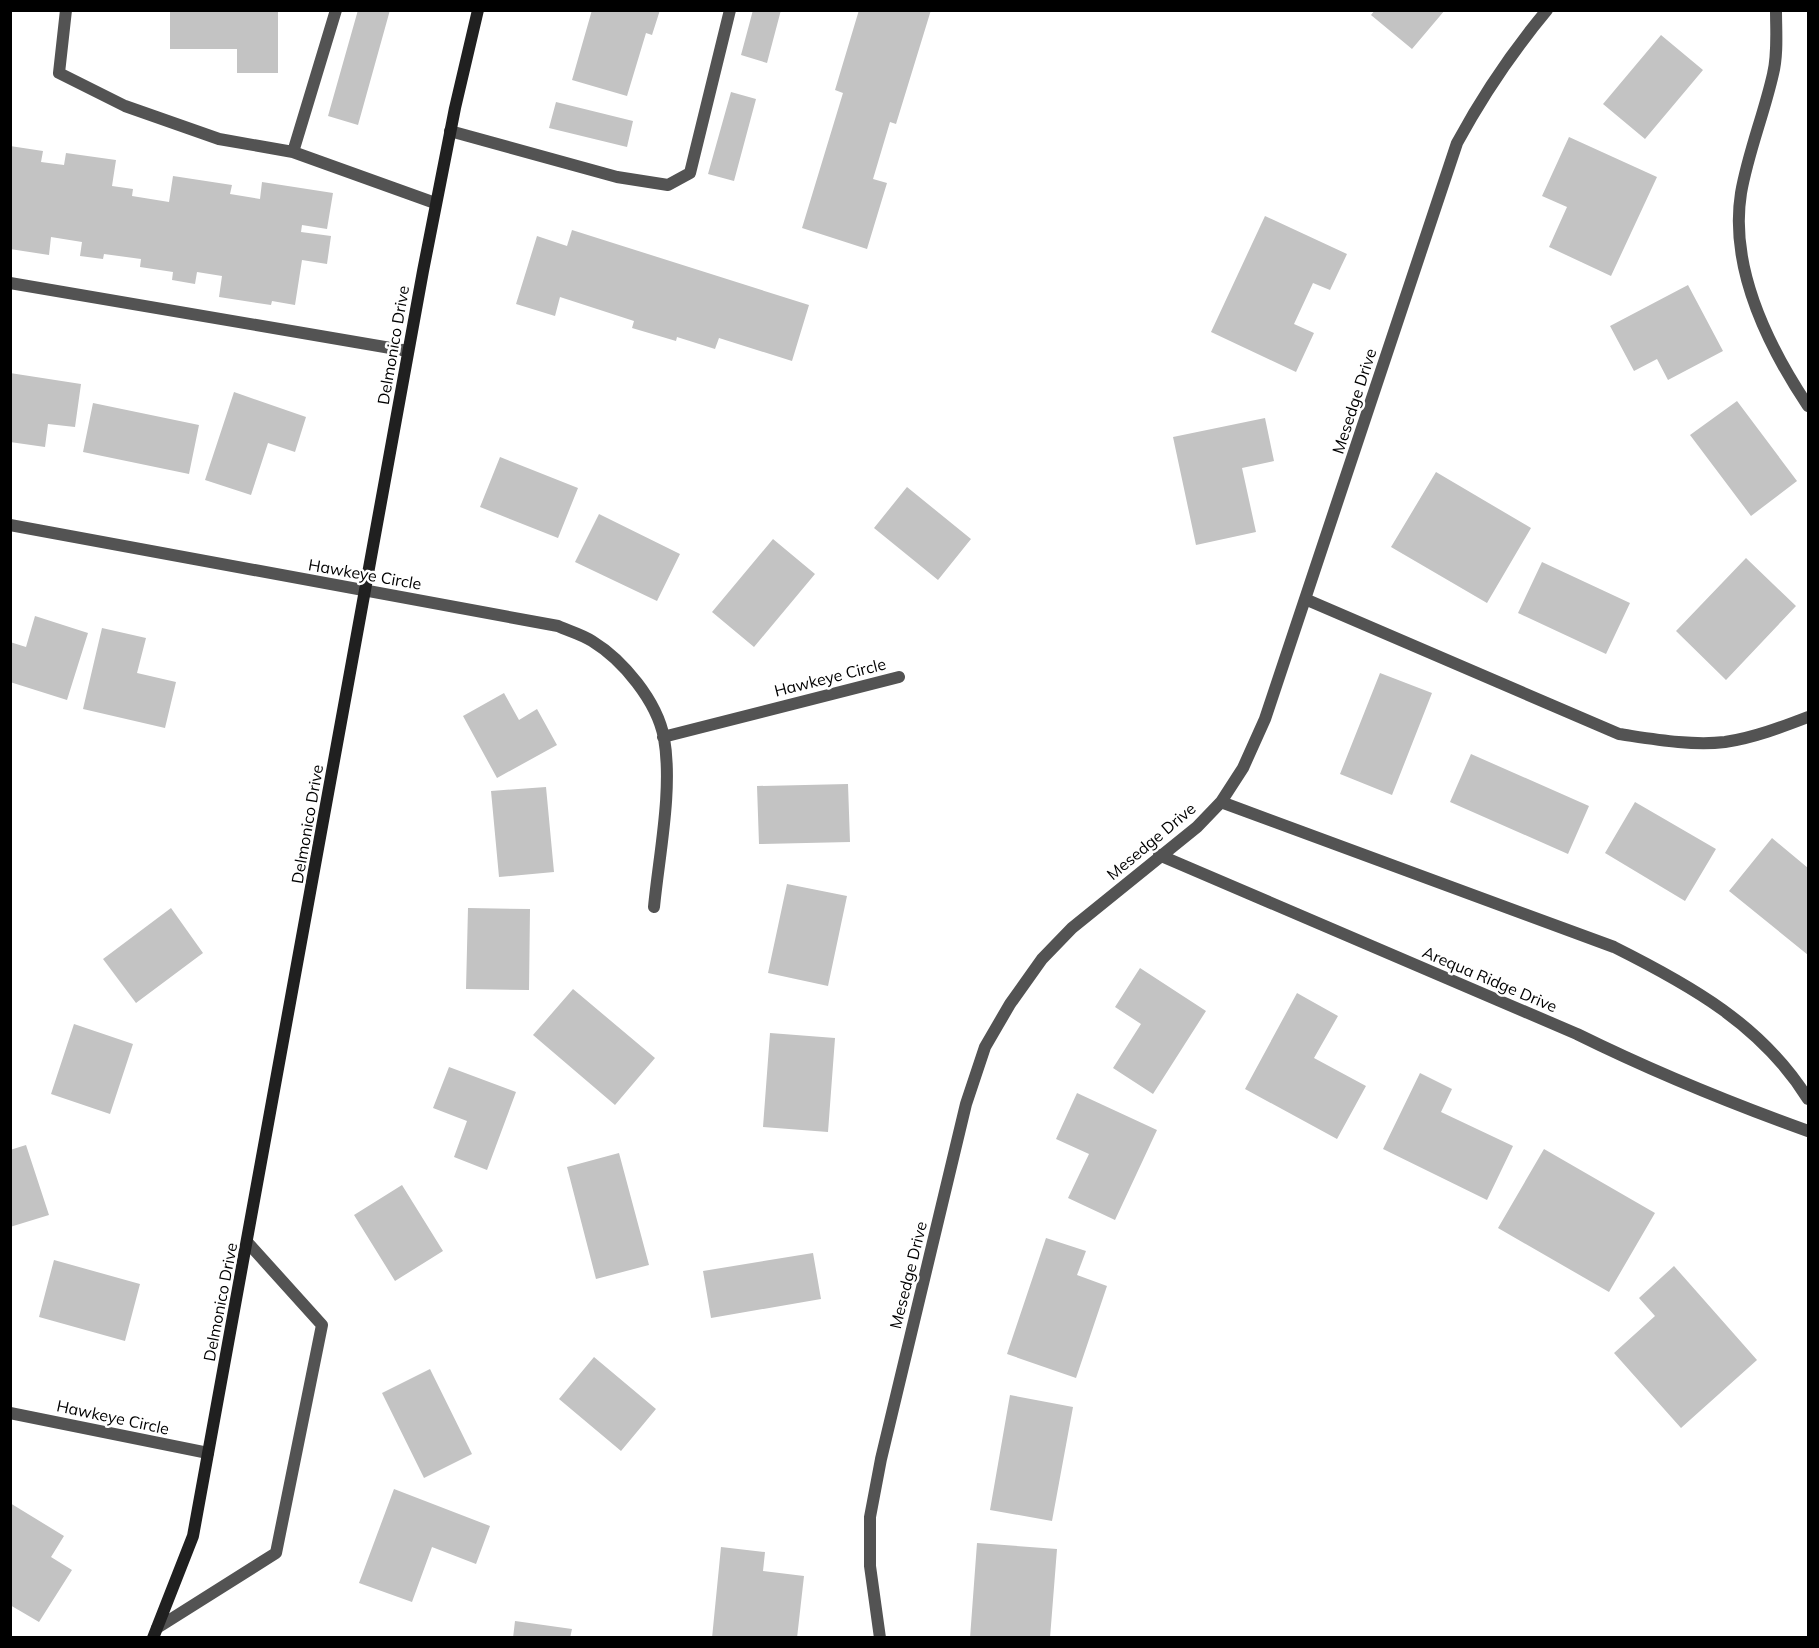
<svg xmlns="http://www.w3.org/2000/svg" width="1819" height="1648" font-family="Mulish,sans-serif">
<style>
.building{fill:#c3c3c3}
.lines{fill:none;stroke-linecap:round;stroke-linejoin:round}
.lane{stroke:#535353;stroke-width:12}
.street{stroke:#535353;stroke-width:12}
.secondary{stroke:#202020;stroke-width:12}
.labels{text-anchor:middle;stroke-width:5;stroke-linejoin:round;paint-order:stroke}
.street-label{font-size:16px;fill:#000;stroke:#fff}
</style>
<rect width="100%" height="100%" fill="#fff"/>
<!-- building -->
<path class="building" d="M170,10H278V73H237V49H170Z
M358,10H390L358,125L328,116Z
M592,10H660L652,35L646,33L627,96L572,80Z
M753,10H781L767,63L741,55Z
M859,10H931L896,124L890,122L873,179L887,183L867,249L802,228L843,93L835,90Z
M1375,10H1445L1412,49L1371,15Z
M1661,35L1703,70L1645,139L1603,104Z
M731,92L756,99L734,181L708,174Z
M556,102L633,121L627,147L549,128Z
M1569,137L1657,177L1611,276L1549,247L1567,207L1542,196Z
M10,146L43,151L41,162L64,165L66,153L116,160L112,186L133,189L132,196L169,202L173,176L232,185L230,194L260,199L262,182L333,193L327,229L302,225L301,232L331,236L327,264L302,260L295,305L272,301L271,305L219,297L222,276L197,272L195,284L172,280L173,272L140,267L141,259L104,254L103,259L80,256L82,242L51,237L49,255L10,249Z
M1265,216L1347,254L1330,290L1313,283L1294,324L1314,333L1296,372L1211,332Z
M572,230L809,305L792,361L719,338L715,349L677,337L676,341L632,328L634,321L560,297L555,316L516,304L537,236L567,246Z
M1688,285L1723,351L1668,380L1657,359L1634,371L1610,326Z
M10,373L81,384L75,427L48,424L45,447L10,442Z
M234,392L306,417L295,452L268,443L251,495L205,480Z
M1737,401L1797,481L1751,516L1690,435Z
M93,403L199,425L189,474L83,452Z
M1265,418L1274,461L1242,468L1256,532L1196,545L1173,437Z
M500,457L578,488L558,538L480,507Z
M1436,472L1531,528L1487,603L1391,547Z
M907,487L971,539L938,580L874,528Z
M599,514L680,554L657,601L575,562Z
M773,539L815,574L754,647L712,612Z
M1746,558L1796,606L1726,680L1676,631Z
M1542,562L1630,603L1606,654L1518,613Z
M35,616L88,633L67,700L10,682V642L26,647Z
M102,628L146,638L137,673L176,682L165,728L83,709Z
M1380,673L1432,693L1392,795L1340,774Z
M504,693L519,720L537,709L557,745L497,778L463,716Z
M1471,754L1589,806L1568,854L1450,802Z
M848,784L850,842L759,844L757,786Z
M546,787L554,872L499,877L491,791Z
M1635,802L1716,849L1685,901L1605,853Z
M1772,838L1808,868V955L1729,891Z
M787,884L847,896L828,986L768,973Z
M171,908L203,953L136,1003L103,959Z
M468,908L530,909L529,990L466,989Z
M1140,968L1206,1011L1153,1094L1113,1068L1141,1024L1115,1007Z
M573,989L655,1058L615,1105L533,1035Z
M1297,993L1338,1016L1314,1058L1366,1086L1337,1139L1245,1089Z
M74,1024L133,1044L110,1114L51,1094Z
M770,1033L835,1038L828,1132L763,1127Z
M449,1067L516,1092L487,1170L454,1157L467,1121L433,1108Z
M1420,1073L1452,1089L1441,1112L1513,1146L1487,1200L1383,1149Z
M1077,1093L1157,1130L1115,1220L1068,1198L1089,1154L1056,1139Z
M26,1145L49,1215L10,1227V1150Z
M1544,1149L1655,1213L1609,1292L1498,1228Z
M619,1153L649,1265L596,1279L567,1167Z
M402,1185L443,1251L395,1281L354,1215Z
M1046,1238L1086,1251L1077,1275L1107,1286L1076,1378L1007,1354Z
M813,1253L821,1299L711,1318L703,1271Z
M54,1260L140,1284L125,1341L39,1317Z
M1674,1266L1757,1360L1681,1428L1614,1353L1655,1316L1639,1298Z
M594,1357L656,1409L621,1451L559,1399Z
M430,1369L472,1454L424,1478L382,1393Z
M1010,1395L1073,1407L1052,1521L990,1510Z
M394,1489L490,1526L476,1564L432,1547L412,1602L359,1583Z
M10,1503L64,1536L51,1557L72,1570L39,1622L10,1605Z
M977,1543L1057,1549L1050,1638H970Z
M721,1547L765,1552L763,1571L804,1576L797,1638H712Z
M515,1621L572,1629L570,1638H513Z"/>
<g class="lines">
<!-- lane -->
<path class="lane" d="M66,10L59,73L125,106L219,139L293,152L435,203
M450,131L617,177L668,185L690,173L730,10
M293,152L336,10
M10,283L408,351
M157,1628L276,1553L322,1325L248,1243"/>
<!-- street -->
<path class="street" d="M1776,10C1776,31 1778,54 1773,74C1764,114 1748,153 1741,193C1729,268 1768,346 1808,406
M10,525L558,626C569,631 581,634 592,641C623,660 657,701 664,738C673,789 659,855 654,907
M1305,599L1619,734C1653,739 1691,746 1725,742C1753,738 1782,727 1808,717
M663,737L899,677
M1221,802L1614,947C1690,985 1762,1025 1808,1099
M1159,855L1577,1034C1652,1071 1730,1103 1808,1131
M10,1413L208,1453
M880,1638L870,1566V1517L881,1459L966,1104L985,1047L1010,1004L1042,959L1072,928L1197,827L1221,802L1243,768L1265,719L1457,143C1483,95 1512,52 1547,10"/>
<!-- secondary -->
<path class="secondary" d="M153,1638L193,1536L423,271L455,108L478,10"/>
</g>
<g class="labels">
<!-- street labels -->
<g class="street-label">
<text transform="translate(393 345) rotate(-80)" y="6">Delmonico Drive</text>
<text transform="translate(1354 401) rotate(-72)" y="6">Mesedge Drive</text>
<text transform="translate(365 574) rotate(10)" y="6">Hawkeye Circle</text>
<text transform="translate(830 677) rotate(-14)" y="6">Hawkeye Circle</text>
<text transform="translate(307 824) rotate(-80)" y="6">Delmonico Drive</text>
<text transform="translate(1151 841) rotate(-40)" y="6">Mesedge Drive</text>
<text transform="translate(1490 979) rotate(23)" y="6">Arequa Ridge Drive</text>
<text transform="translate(908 1275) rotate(-76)" y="6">Mesedge Drive</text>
<text transform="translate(220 1302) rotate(-79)" y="6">Delmonico Drive</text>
<text transform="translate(113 1417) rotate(12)" y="6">Hawkeye Circle</text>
</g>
</g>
<!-- border -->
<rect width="1819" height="1648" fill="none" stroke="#000000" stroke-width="24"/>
</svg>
